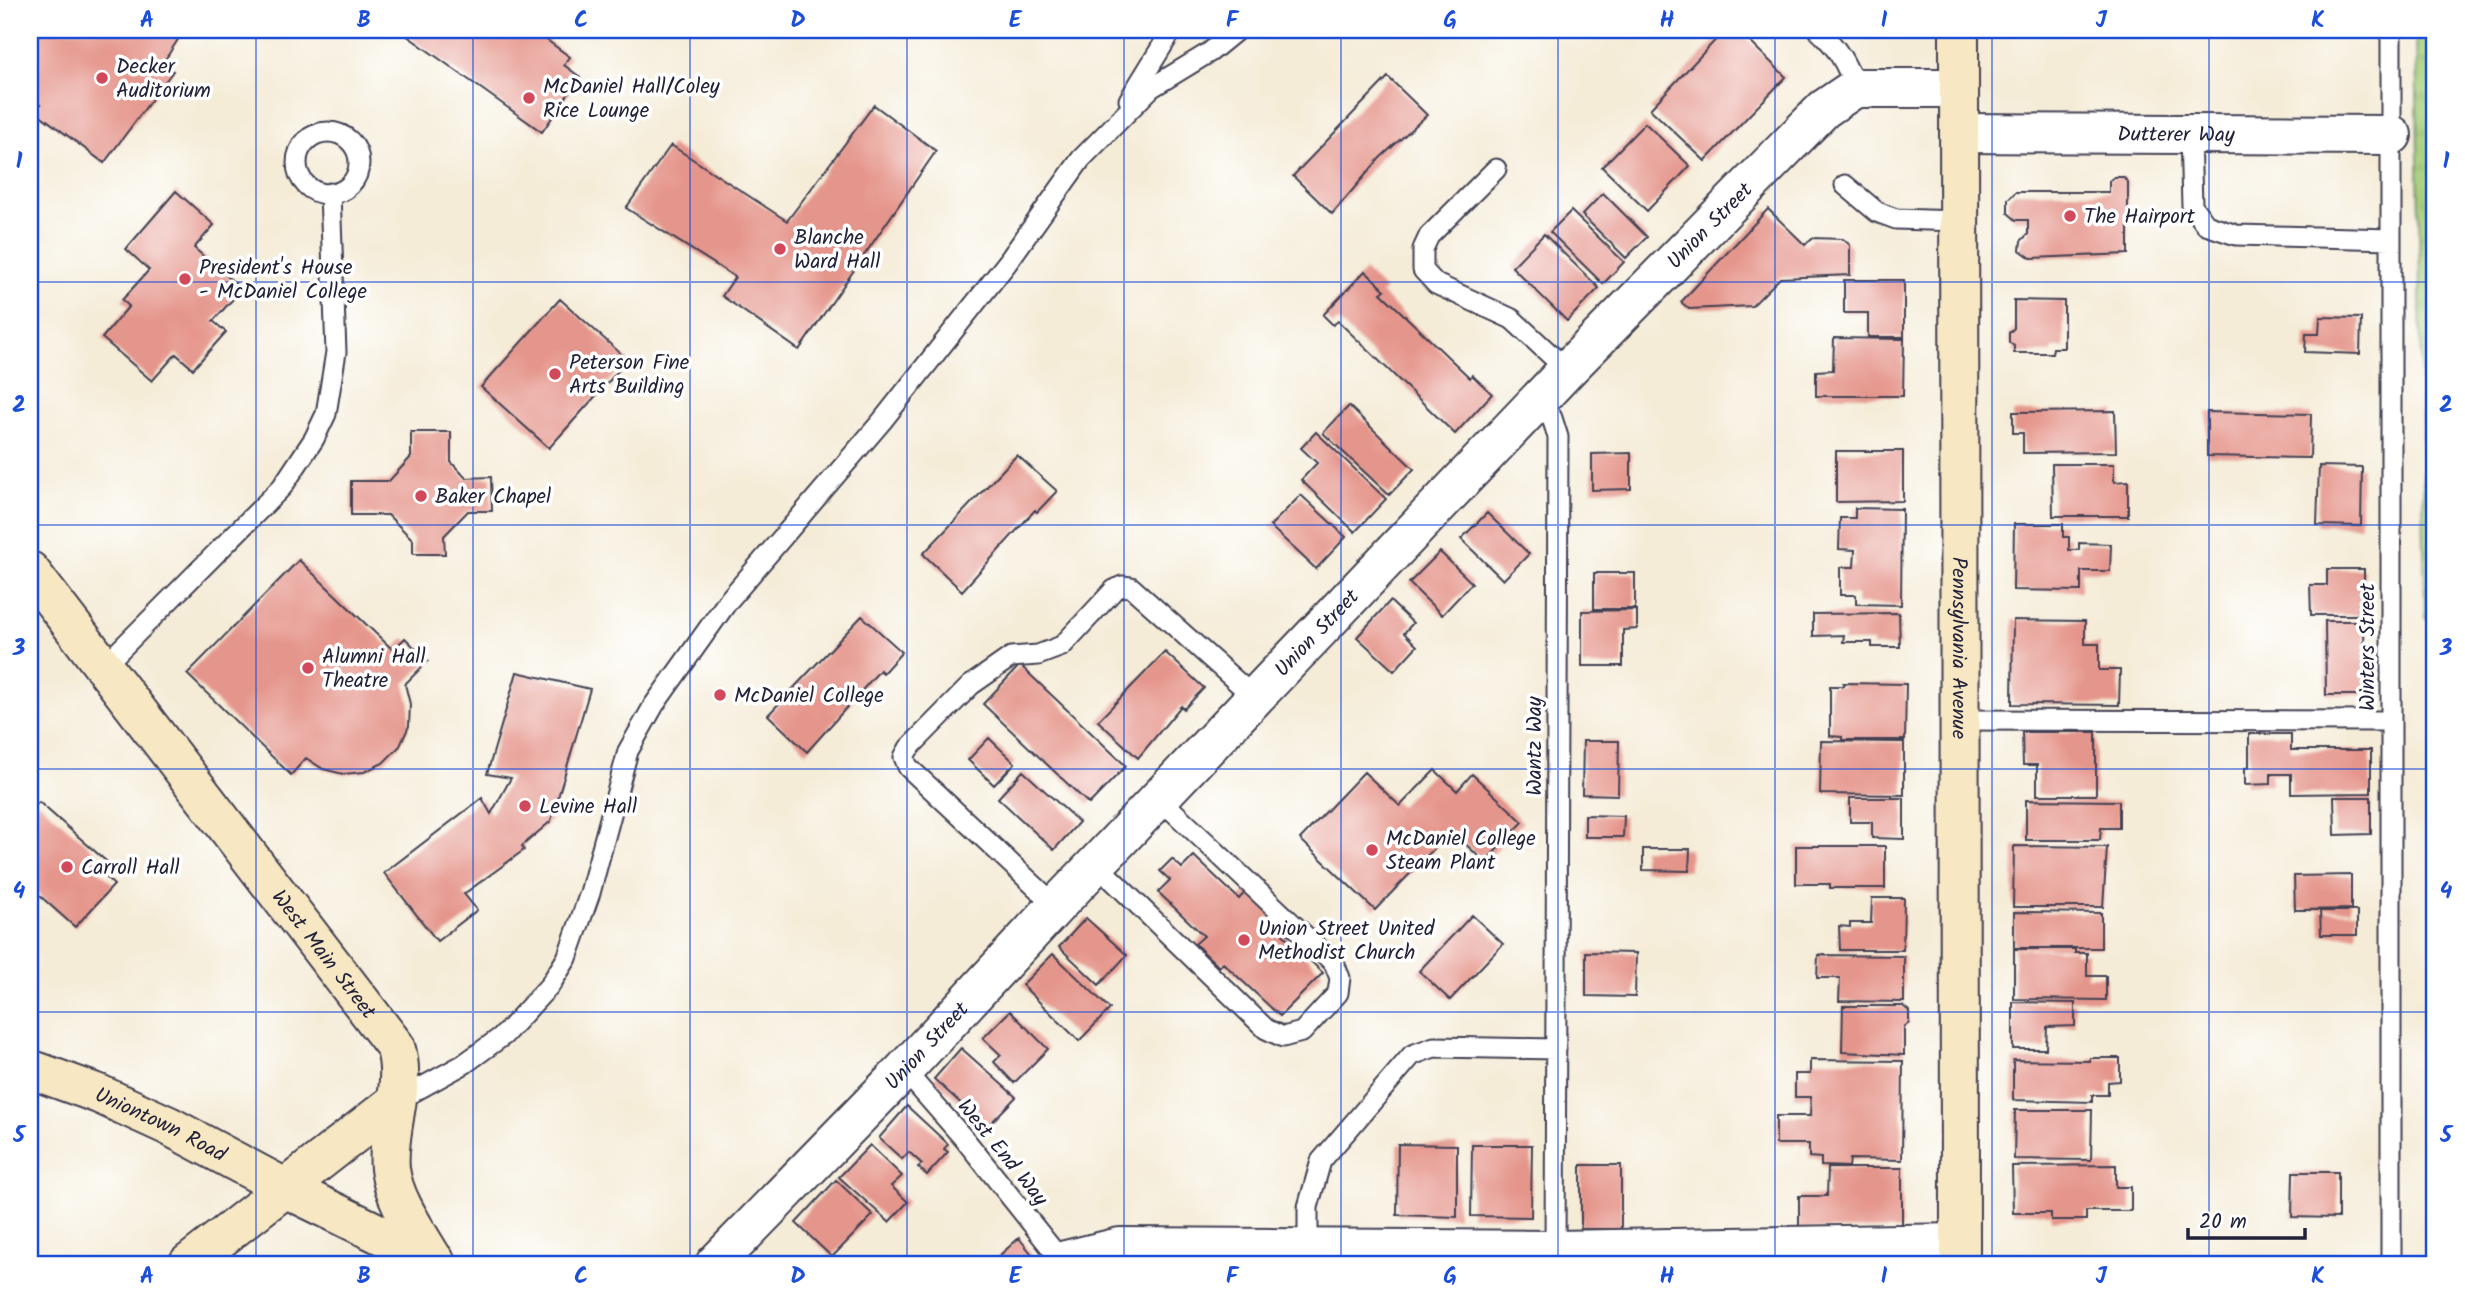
<svg xmlns="http://www.w3.org/2000/svg" width="2465" height="1294" font-family="Kalam,sans-serif">
<style>
.park{fill:url(#park-tufts);stroke:#62785a;stroke-width:2}
.building{fill:#e5968c}
.lines{fill:none;stroke-linecap:round;stroke-linejoin:round}
.lane-casing{stroke:#424053;stroke-width:23}
.street-casing{stroke:#424053;stroke-width:42}
.secondary-casing{stroke:#424053;stroke-width:42}
.lane{stroke:#fff;stroke-width:19}
.street{stroke:#fff;stroke-width:38}
.secondary{stroke:#f7e8c3;stroke-width:38}
.grid{fill:none;stroke:#1d4ed8;stroke-width:2;stroke-opacity:0.55}
.poi-dot{fill:#d1495b;stroke:#fff;stroke-width:2.5}
.labels{text-anchor:middle;stroke-width:7;stroke-linejoin:round;paint-order:stroke}
.poi-label{font-size:21px;fill:#22223b;stroke:#fff;text-anchor:start}
.street-label{font-size:21px;fill:#22223b;stroke:#fff}
.neatline{fill:none;stroke:#1d4ed8;stroke-width:2.5}
.grid-label{font-size:23px;text-anchor:middle;font-weight:bold;fill:#1d4ed8}
</style>
<defs>
<pattern id="park-tufts" width="24" height="20" patternUnits="userSpaceOnUse" patternTransform="scale(1.75)"><rect width="24" height="20" fill="#a3cd79"/><path d="M3 7l-1-3M5 7V3M7 7l1-3M15 17l-1-3M17 17v-4M19 17l1-3" fill="none" stroke="#8cb06a"/></pattern>
</defs>
<rect width="100%" height="100%" fill="#fff"/>
<filter id="ink" filterUnits="userSpaceOnUse"><feTurbulence type="fractalNoise" baseFrequency=".0143" numOctaves="2"/><feDisplacementMap in="SourceGraphic" scale="14" xChannelSelector="R" yChannelSelector="G"/><feConvolveMatrix kernelMatrix="1 2 1 2 8 2 1 2 1" color-interpolation-filters="sRGB"/></filter>
<filter id="wash" filterUnits="userSpaceOnUse"><feTurbulence type="fractalNoise" baseFrequency=".00686" numOctaves="4" result="noise"/><feDisplacementMap in="SourceGraphic" scale="28" xChannelSelector="R" yChannelSelector="G"/><feGaussianBlur stdDeviation="1.57" result="paint"/><feColorMatrix in="noise" values="0 0 0 0 0 0 0 0 0 0 0 0 0 0 0 0 0 1.4 0 .05"/><feComposite in="paint" operator="in"/></filter>
<g filter="url(#wash)">
<rect width="100%" height="100%" fill="#f5ecd8"/>
<!-- park -->
<path class="park" d="M2416,30H2435V617L2425,618Z"/>
<g id="blocks">
<!-- building -->
<path class="building" d="M30,30H184L163,63L173,71L104,163L35,111L40,105L30,97Z
M399,30H533L570,57L564,65L580,77L542,132Z
M1725,30H1738L1786,77L1705,161L1650,109Z
M1388,77L1427,115L1380,158L1332,214L1293,176Z
M874,105L936,151L799,350L722,296L735,277L626,208L671,145L787,221Z
M1645,123L1690,166L1647,211L1602,167Z
M2114,177H2123L2128,182V254L2031,258L2020,250L2021,241L2028,234V220H2016L2008,213V199L2016,192H2109V181Z
M176,191L214,225L194,248L242,289L213,321L226,332L193,369L176,354L152,381L102,338L129,306L122,300L149,270L126,249Z
M1603,193L1647,237L1626,258L1582,215Z
M1768,209L1805,245L1812,238L1843,239L1850,245V275L1780,278L1752,306L1689,309L1681,302Z
M1571,211L1624,262L1603,284L1550,232Z
M1544,234L1599,288L1567,321L1512,267Z
M1365,271L1385,290L1381,293L1470,378L1472,375L1492,394L1455,434L1338,321L1333,325L1323,315Z
M1844,280H1904V337H1868V313H1844Z
M560,299L628,360L549,448L481,387Z
M2014,300L2064,301V348H2053L2052,353H2014V346L2009,342V333L2014,328Z
M2320,317L2361,318L2360,354L2305,352L2306,334H2319Z
M1834,338L1904,339L1903,396H1816V371L1833,370Z
M1349,406L1414,469L1389,495L1323,433Z
M2115,411L2116,452L2023,453V433H2013V412Z
M2207,412L2311,414L2310,458L2207,456Z
M411,432H451V462L466,478L491,477L492,511H468L444,536L445,554H413V540L388,515H351V481H389L411,457Z
M1316,432L1386,499L1355,532L1301,480L1317,463L1301,448Z
M1836,451H1903V501L1836,502Z
M1631,453V489L1592,490V454Z
M1017,455L1057,491L1037,512L1035,510L962,591L923,554Z
M2052,464H2114V482L2128,481V516H2053Z
M2319,466L2362,467L2361,526L2317,525Z
M1301,495L1346,537L1316,569L1270,526Z
M1855,508L1902,509L1901,605L1856,604V595H1840V567H1854L1855,550L1839,549L1840,518H1855Z
M1487,513L1529,554L1503,580L1461,539Z
M2014,524H2063V537H2069V550H2079V543L2111,544L2110,571H2081V591L2013,590Z
M1440,552L1472,583L1442,615L1409,583Z
M299,560L393,650L405,638L428,661L405,684L410,704L409,726L400,746L383,763L364,772L343,774L323,769L306,758L291,775L187,674Z
M2327,569H2364V615H2311L2310,585H2327Z
M1594,573H1635V609H1594Z
M1390,601L1413,623L1404,633L1417,646L1394,671L1357,637Z
M1637,610V629L1623,630V666H1582V611Z
M1899,613L1900,647H1872V642H1843L1844,635L1813,636V614Z
M862,616L902,652L883,673L880,670L807,752L768,715Z
M2013,620L2085,621V644H2099V670H2120L2119,705L2012,704Z
M2325,621H2364L2365,695H2326Z
M1165,652L1204,688L1184,709L1181,706L1138,758L1098,721Z
M1020,665L1126,766L1089,804L983,704Z
M517,672L590,689L551,821L522,846L524,850L464,894L477,910L437,941L384,873L482,798L491,814L511,778L487,774Z
M1843,683L1906,684L1905,740H1842V737L1830,736V686H1843Z
M2022,732H2096V795H2037V765H2023Z
M2249,734H2291V750H2371V793L2291,794V774H2271V784L2245,785V768L2249,767Z
M989,738L1015,763L994,785L968,760Z
M1583,741H1619L1618,795L1582,794Z
M1821,741L1904,742V795L1820,794Z
M1435,770L1457,791L1472,774L1523,822L1485,862L1451,831L1375,910L1300,839L1364,772L1400,806Z
M1023,771L1079,822L1054,850L998,798Z
M2334,797H2371V834L2335,835Z
M1850,798H1904V839L1872,838V822H1850Z
M2026,800L2119,801V828H2101L2100,840H2026Z
M39,802L107,862L100,871L114,885L75,927L30,887V811Z
M1585,815L1624,816L1623,837H1585Z
M1796,846H1885V888H1830V884H1796Z
M2014,846L2107,847L2103,907H2013Z
M1643,849H1690L1689,871L1643,870Z
M1194,856L1239,899L1247,890L1272,913L1267,919L1323,973L1280,1016L1223,963L1219,967L1195,944L1204,936L1158,892L1170,880L1160,871L1172,859L1182,868Z
M2351,875V909L2295,910L2294,876Z
M1872,898H1904L1903,950H1840L1839,926L1850,927V923H1871Z
M2320,911H2357V935H2321Z
M2014,912L2101,913V948H2014Z
M1472,915L1503,944L1450,1000L1419,971Z
M1086,918L1127,955L1099,985L1059,947Z
M2014,949H2075V953H2087V976H2106V1000L2014,999Z
M1586,952L1636,953L1635,997L1586,996Z
M1053,954L1110,1009L1079,1041L1022,985Z
M1818,955L1904,956V1002L1839,1001L1840,978H1817Z
M2013,1002L2075,1003V1026L2047,1027L2046,1049H2013Z
M1843,1006H1903L1909,1011V1023L1904,1027V1055L1842,1052Z
M1010,1011L1048,1049L1014,1083L994,1062L1001,1055L983,1038Z
M961,1048L1016,1097L987,1127L934,1079Z
M2090,1058H2120V1081L2108,1082V1095H2092V1102L2013,1100V1060L2090,1061Z
M1810,1060L1903,1061L1902,1160L1850,1159L1849,1167L1821,1166V1158L1809,1157V1144H1776V1116H1810L1811,1097H1795V1074H1810Z
M907,1106L948,1144L944,1149L948,1152L927,1175L918,1167L922,1164L909,1152L902,1159L879,1138Z
M2015,1110H2092L2091,1160L2014,1159Z
M1398,1144L1457,1145V1217L1397,1215Z
M870,1145L902,1176L891,1186L908,1202L889,1222L839,1177Z
M1472,1145H1532L1531,1217L1471,1216Z
M1581,1165H1621V1229H1581Z
M2116,1165V1187H2131V1211H2086V1220H2051V1213H2013L2012,1166Z
M1828,1168H1902V1230L1799,1229V1196H1827Z
M2293,1172H2338V1218L2292,1217Z
M836,1180L873,1215L832,1257L796,1223Z
M1019,1238L1034,1257L1031,1259L1035,1264H990Z"/>
</g>
</g>
<g filter="url(#ink)">
<use href="#blocks" fill-opacity="0" stroke="#424053" stroke-width="2"/>
<g class="lines">
<defs>
<path id="lane" d="M1818,30C1837,47 1847,64 1855,88
M1129,100L1172,30
M297 163a31 31 0 1 1 62 0a31 31 0 1 1-62 0Z
M2190,135L2192,206L2206,225L2236,235L2391,239
M1496,169L1429,236L1423,249V270L1436,284L1512,319L1567,370
M1845,185L1877,212L1896,219L1959,221
M1540,400L1552,418L1558,437L1555,1255
M104,666L282,487L314,439L326,414L336,352L330,193
M1959,720L2389,721
M1096,864L1266,1029L1283,1037L1302,1032L1338,993L1340,978L1334,963L1159,798
M1056,906L908,767L904,757L909,748L971,685L1011,657L1038,655L1062,646L1114,590L1122,586L1131,587L1255,698
M904,1070L966,1141L1064,1264
M395,1102L464,1064L504,1035L550,985L567,958L590,893L628,751L654,705L728,601L882,421L1007,263L1081,159L1151,88L1210,52L1237,30
M1308,1249V1207L1321,1161L1412,1055L1434,1047L1556,1049
M2391,1264V30"/>
<g id="street">
<path id="s1" d="M1959,133L2392,135"/>
<path d="M1062,1261L1120,1247L1555,1250L1960,1243"/>
<path id="s2" d="M715,1264L904,1070L1056,906L1567,370L1824,109L1855,88H1959"/>
</g>
<g id="secondary">
<path id="s3" d="M1959,30L1960,1264"/>
<path id="s4" d="M30,571L395,1046C408,1085 386,1128 390,1169C394,1201 418,1233 434,1261"/>
<path id="s5" d="M30,1069L99,1094L169,1126L287,1189L435,1261"/>
<path d="M188,1264L394,1103"/>
</g>
</defs>
<!-- lane casing -->
<use href="#lane" class="lane-casing"/>
<!-- street casing -->
<use href="#street" class="street-casing"/>
<!-- secondary casing -->
<use href="#secondary" class="secondary-casing"/>
<!-- lane -->
<use href="#lane" class="lane"/>
<!-- street -->
<use href="#street" class="street"/>
<!-- secondary -->
<use href="#secondary" class="secondary"/>
</g>
</g>
<!-- grid -->
<path class="grid" d="M256,30V1264M473,30V1264M690,30V1264M907,30V1264M1124,30V1264M1341,30V1264M1558,30V1264M1775,30V1264M1992,30V1264M2209,30V1264M30,282H2435M30,525H2435M30,769H2435M30,1012H2435"/>
<!-- markers -->
<g class="poi-dot">
<circle cx="102" cy="78" r="7"/>
<circle cx="529" cy="98" r="7"/>
<circle cx="2070" cy="216" r="7"/>
<circle cx="780" cy="249" r="7"/>
<circle cx="185" cy="279" r="7"/>
<circle cx="555" cy="374" r="7"/>
<circle cx="421" cy="496" r="7"/>
<circle cx="308" cy="668" r="7"/>
<circle cx="720" cy="695" r="7"/>
<circle cx="525" cy="806" r="7"/>
<circle cx="1372" cy="850" r="7"/>
<circle cx="67" cy="867" r="7"/>
<circle cx="1244" cy="940" r="7"/>
</g>
<g class="labels">
<!-- poi labels -->
<g class="poi-label">
<text x="116" y="73">Decker<tspan x="116" dy="24">Auditorium</tspan></text>
<text x="543" y="93">McDaniel Hall/Coley<tspan x="543" dy="24">Rice Lounge</tspan></text>
<text x="2084" y="223">The Hairport</text>
<text x="794" y="244">Blanche<tspan x="794" dy="24">Ward Hall</tspan></text>
<text x="199" y="274">President's House<tspan x="199" dy="24">- McDaniel College</tspan></text>
<text x="569" y="369">Peterson Fine<tspan x="569" dy="24">Arts Building</tspan></text>
<text x="435" y="503">Baker Chapel</text>
<text x="322" y="663">Alumni Hall<tspan x="322" dy="24">Theatre</tspan></text>
<text x="734" y="702">McDaniel College</text>
<text x="539" y="813">Levine Hall</text>
<text x="1386" y="845">McDaniel College<tspan x="1386" dy="24">Steam Plant</tspan></text>
<text x="81" y="874">Carroll Hall</text>
<text x="1258" y="935">Union Street United<tspan x="1258" dy="24">Methodist Church</tspan></text>
</g>
<!-- street labels -->
<g class="street-label">
<text dy="7" stroke="none"><textPath href="#s1" startOffset="217">Dutterer Way</textPath></text>
<text dy="7" stroke="none"><textPath href="#s2" startOffset="1438">Union Street</textPath></text>
<text dy="7" stroke="none"><textPath href="#s2" startOffset="872">Union Street</textPath></text>
<text dy="7" stroke="none"><textPath href="#s3" startOffset="618">Pennsylvania Avenue</textPath></text>
<text transform="translate(2367 647) rotate(-90)" y="7">Winters Street</text>
<text transform="translate(1534 746) rotate(-90)" y="7">Wantz Way</text>
<text dy="7" stroke="none"><textPath href="#s4" startOffset="483">West Main Street</textPath></text>
<text dy="7" stroke="none"><textPath href="#s2" startOffset="304">Union Street</textPath></text>
<text dy="7" stroke="none"><textPath href="#s5" startOffset="142">Uniontown Road</textPath></text>
<text transform="translate(1003 1152) rotate(51)" y="7">West End Way</text>
</g>
</g>
<!-- margin -->
<rect width="2465" height="1294" fill="none" stroke="#fff" stroke-width="77"/>
<!-- scale -->
<path d="M2188 1228v10h117v-10" fill="none" stroke="#22223b" stroke-width="3.5"/>
<text x="2199" y="1228" font-size="21" fill="#22223b" stroke="#ffffff" stroke-width="5" paint-order="stroke">20 m</text>
<rect x="38" y="38" width="2388" height="1218" class="neatline"/>
<g class="grid-label">
<text x="147" y="27">A</text>
<text x="364" y="27">B</text>
<text x="581" y="27">C</text>
<text x="798" y="27">D</text>
<text x="1015" y="27">E</text>
<text x="1232" y="27">F</text>
<text x="1450" y="27">G</text>
<text x="1667" y="27">H</text>
<text x="1884" y="27">I</text>
<text x="2101" y="27">J</text>
<text x="2318" y="27">K</text>
<text x="19" y="168">1</text>
<text x="2446" y="168">1</text>
<text x="19" y="412">2</text>
<text x="2446" y="412">2</text>
<text x="19" y="655">3</text>
<text x="2446" y="655">3</text>
<text x="19" y="898">4</text>
<text x="2446" y="898">4</text>
<text x="19" y="1142">5</text>
<text x="2446" y="1142">5</text>
<text x="147" y="1283">A</text>
<text x="364" y="1283">B</text>
<text x="581" y="1283">C</text>
<text x="798" y="1283">D</text>
<text x="1015" y="1283">E</text>
<text x="1232" y="1283">F</text>
<text x="1450" y="1283">G</text>
<text x="1667" y="1283">H</text>
<text x="1884" y="1283">I</text>
<text x="2101" y="1283">J</text>
<text x="2318" y="1283">K</text>
</g>
</svg>
